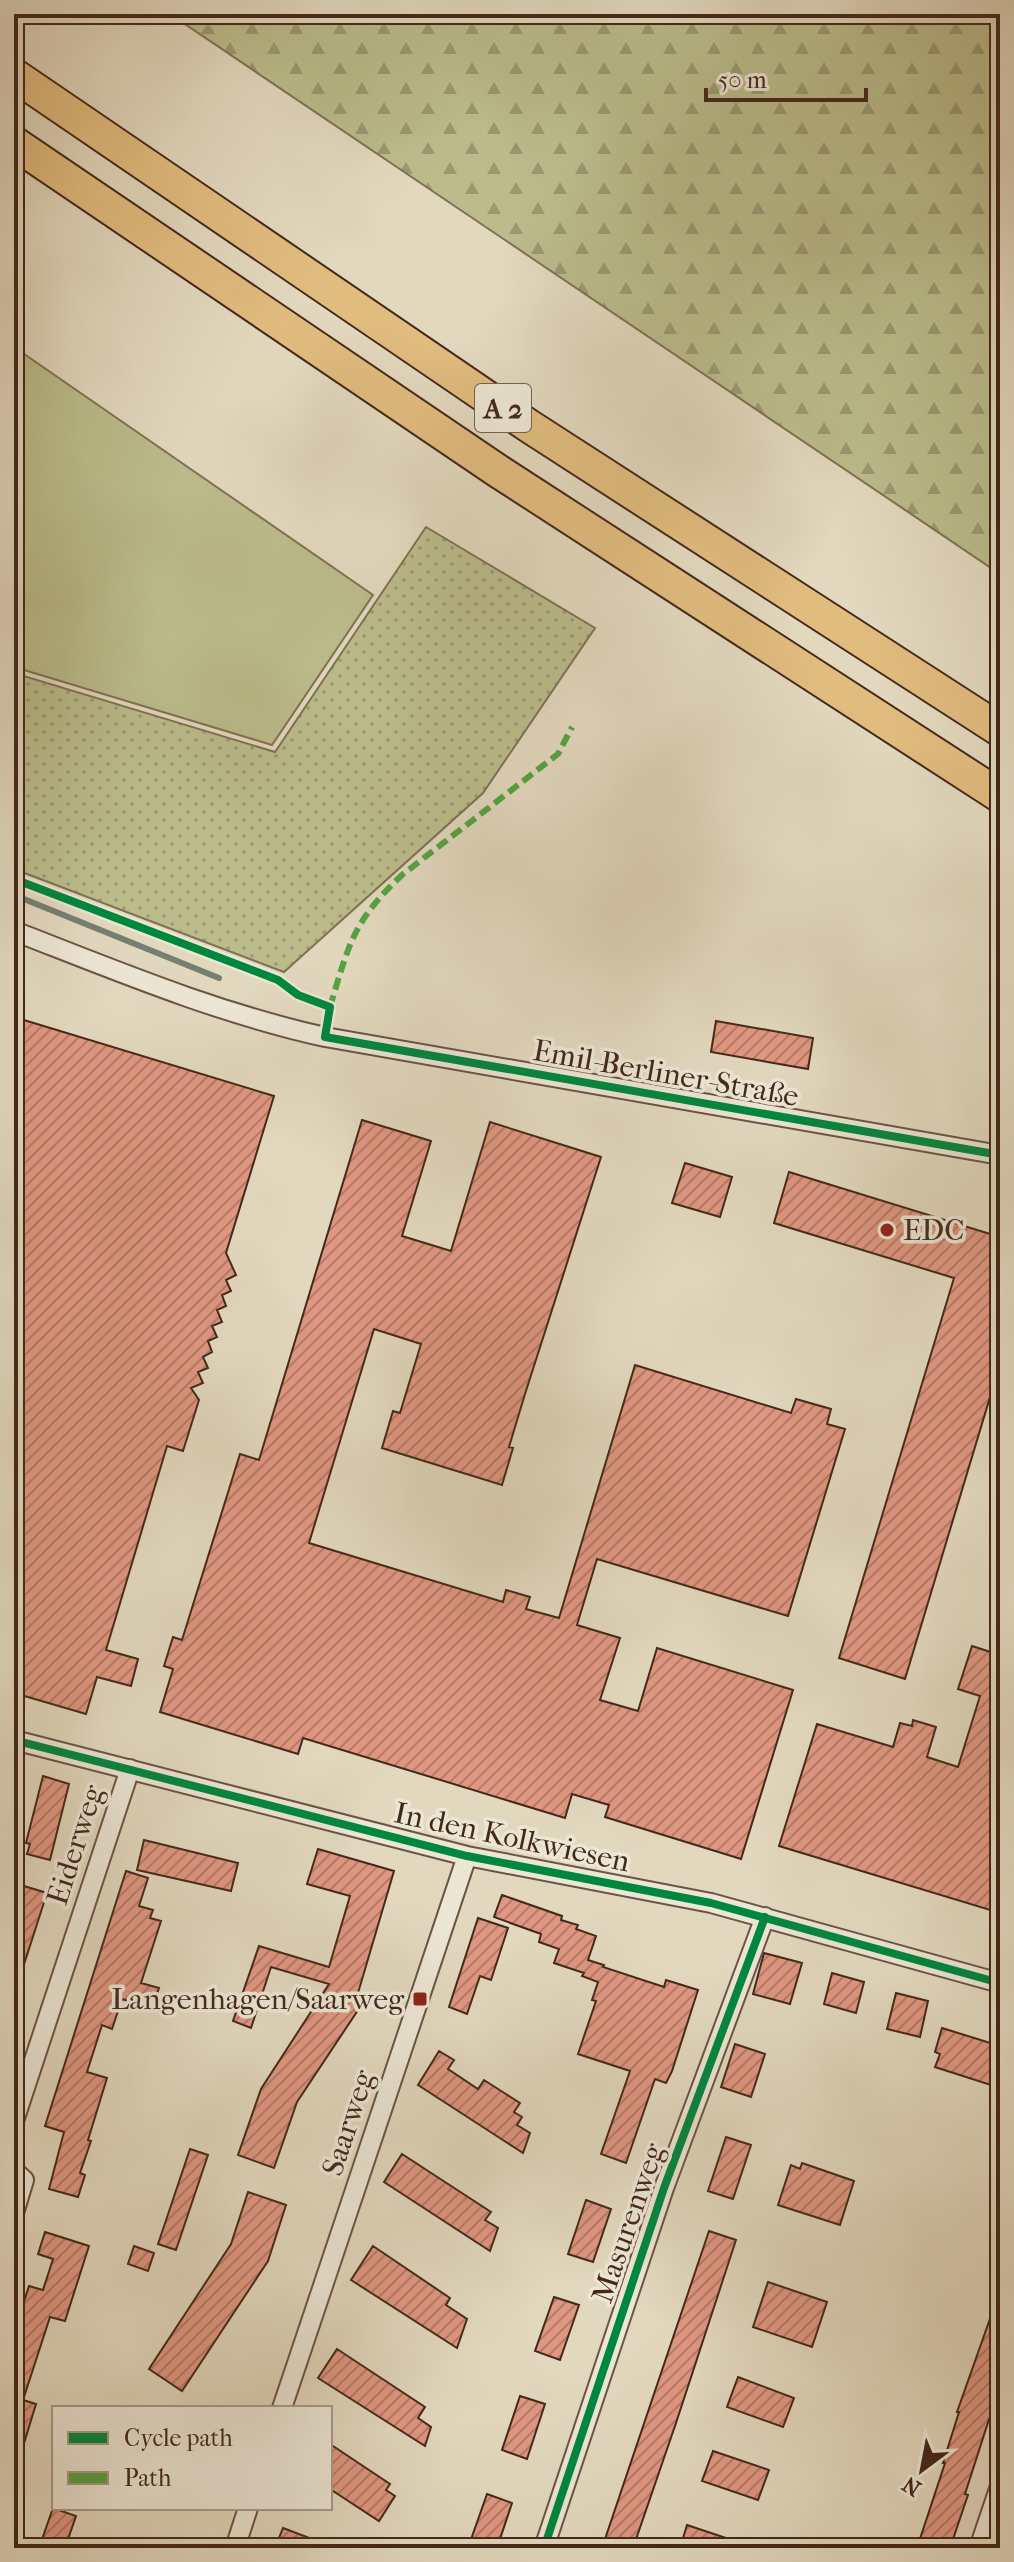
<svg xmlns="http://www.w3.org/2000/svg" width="1014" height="2562" font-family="'IM FELL French Canon',serif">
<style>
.grass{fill:url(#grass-dots);stroke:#807253;stroke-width:2}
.forest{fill:url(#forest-firs);stroke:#807253;stroke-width:2}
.park{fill:#bbbc8c;stroke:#807253;stroke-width:2}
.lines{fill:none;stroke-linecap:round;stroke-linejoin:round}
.stream{stroke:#758072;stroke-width:6}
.building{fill:url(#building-hatch);stroke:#44281a;stroke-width:2}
.street-casing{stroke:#6c5443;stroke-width:22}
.highway-casing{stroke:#44281a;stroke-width:36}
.street{stroke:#ece6d5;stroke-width:18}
.highway{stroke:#e1bc7f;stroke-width:32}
.quiet{stroke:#55a340;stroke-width:6;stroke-dasharray:12 6;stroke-linecap:butt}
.cycleway-casing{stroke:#ece6d5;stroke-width:13}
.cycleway{stroke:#00873e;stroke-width:8}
.poi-dot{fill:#8f2418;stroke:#ece6d5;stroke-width:3}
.labels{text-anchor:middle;stroke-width:7;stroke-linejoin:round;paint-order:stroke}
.shield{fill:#ece6d5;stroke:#766152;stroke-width:2}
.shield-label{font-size:28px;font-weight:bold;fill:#44281a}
.street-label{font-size:30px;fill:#44281a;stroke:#ece6d5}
.poi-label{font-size:30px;fill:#44281a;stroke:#ece6d5;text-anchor:start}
</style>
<defs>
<pattern id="grass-dots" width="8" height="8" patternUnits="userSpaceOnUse" patternTransform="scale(2)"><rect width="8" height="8" fill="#bbbc8c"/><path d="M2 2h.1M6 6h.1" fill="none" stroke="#9a9972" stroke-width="1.8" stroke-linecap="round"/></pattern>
<pattern id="forest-firs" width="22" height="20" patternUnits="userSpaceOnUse" patternTransform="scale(2)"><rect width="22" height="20" fill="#bbbc8c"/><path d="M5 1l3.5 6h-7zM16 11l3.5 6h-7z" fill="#9a9972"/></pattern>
<pattern id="building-hatch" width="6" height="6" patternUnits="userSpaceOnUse" patternTransform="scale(2)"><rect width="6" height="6" fill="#e09781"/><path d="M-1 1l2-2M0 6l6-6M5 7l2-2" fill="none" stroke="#b77b69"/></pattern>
</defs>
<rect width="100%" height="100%" fill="#e2d8be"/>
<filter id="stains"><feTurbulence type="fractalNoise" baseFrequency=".0025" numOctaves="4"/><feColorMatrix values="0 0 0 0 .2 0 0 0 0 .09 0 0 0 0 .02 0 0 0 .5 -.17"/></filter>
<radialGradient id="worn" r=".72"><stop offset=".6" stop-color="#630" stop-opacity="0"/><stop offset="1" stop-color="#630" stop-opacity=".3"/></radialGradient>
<!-- grass -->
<path class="grass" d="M426,527L595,628L483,793L284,972L14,869V673L275,752Z"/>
<!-- forest -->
<path class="forest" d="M170,14H1000V574Z"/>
<!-- park -->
<path class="park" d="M14,347L373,595L272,745L14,667Z"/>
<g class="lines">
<!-- stream -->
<path class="stream" d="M14,895L219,978"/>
</g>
<!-- building -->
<path class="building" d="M14,1017L274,1096L226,1253L236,1275L226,1280L231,1291L222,1295L226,1306L217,1310L222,1322L212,1326L217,1337L208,1341L212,1352L203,1357L208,1368L198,1372L203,1383L191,1388L199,1400L183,1451L167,1446L106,1650L138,1659L131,1686L97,1677L86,1714L14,1693Z
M716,1021L813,1038L808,1069L711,1052Z
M362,1120L431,1141L402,1236L451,1251L490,1122L601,1157L525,1394L509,1447L513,1448L502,1485L382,1448L393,1411L400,1413L421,1344L374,1329L309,1543L503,1602L506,1590L530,1597L526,1609L559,1618L635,1365L791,1413L796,1399L831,1409L827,1424L845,1429L788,1616L597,1559L577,1625L620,1638L600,1700L638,1711L657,1648L793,1690L741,1859L605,1817L609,1805L572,1794L565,1818L303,1738L298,1754L160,1712L173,1669L164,1666L173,1637L182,1640L240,1454L259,1460Z
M685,1163L732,1177L720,1217L672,1203Z
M789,1172L1000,1237V1364L905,1679L839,1658L954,1278L774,1223Z
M972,1646L1000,1655V1913L779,1846L817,1724L893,1747L900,1723L912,1726L913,1720L936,1727L927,1757L958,1767L980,1696L958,1689Z
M43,1776L69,1784L50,1860L27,1854L30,1844L26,1843Z
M144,1840L238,1863L231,1891L137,1870Z
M318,1849L394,1871L358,1993L366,1998L297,2102L274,2168L238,2155L261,2089L329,1984L271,1967L251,2028L233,2021L259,1946L329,1967L350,1896L307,1884Z
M126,1871L148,1878L139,1906L153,1910L150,1918L161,1921L141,1983L159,1988L152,2009L122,1999L112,2029L102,2025L87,2072L107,2078L88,2140L91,2141L80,2173L85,2175L78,2197L49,2189L64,2132L45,2126Z
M14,1883L47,1893L18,1983H14Z
M502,1895L562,1916L561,1920L578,1925L576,1929L596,1936L588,1960L604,1965L603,1967L664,1987L666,1980L698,1990L672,2071L666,2083L655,2079L626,2163L601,2154L630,2071L578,2054L596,2001L592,2000L598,1982L582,1976L584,1973L554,1963L559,1949L539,1942L541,1934L494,1917Z
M478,1918L508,1928L491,1980L480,1976L467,2014L449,2007Z
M764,1953L802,1963L790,2004L753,1994Z
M832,1973L864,1982L856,2013L824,2004Z
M896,1993L928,2001L920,2037L887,2029Z
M942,2028L1000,2046V2088L935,2067L940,2054L935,2052Z
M735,2044L765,2054L751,2097L721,2087Z
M439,2051L454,2060L448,2069L478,2089L484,2080L520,2103L514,2112L522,2117L517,2125L530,2133L523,2153L418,2085Z
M726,2137L751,2145L733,2199L708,2191Z
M190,2149L208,2155L176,2250L158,2244Z
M402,2154L491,2212L485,2220L498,2228L490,2251L384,2182Z
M802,2163L854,2181L840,2225L778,2205L791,2165L800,2169Z
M248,2192L286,2205L268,2261L182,2391L149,2369L231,2244Z
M586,2200L611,2209L593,2262L568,2254Z
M709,2231L736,2240L676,2423L633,2548H602Z
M45,2232L89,2246L65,2321L50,2317L23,2400L36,2404L18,2463L14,2462V2333L29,2286L43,2290L53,2259L38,2254Z
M134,2246L154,2253L148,2271L128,2264Z
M373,2246L450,2298L446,2305L467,2319L457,2348L351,2280Z
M768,2282L827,2302L812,2347L753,2327Z
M554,2297L579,2305L560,2360L535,2351Z
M997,2299H1000V2385L965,2494L968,2495L950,2548H917L945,2463H943L959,2412H957Z
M337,2349L425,2407L418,2418L431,2427L425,2446L318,2378Z
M738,2377L794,2398L783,2427L727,2407Z
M520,2396L545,2404L527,2459L502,2450Z
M330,2444L390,2484L386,2490L395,2496L379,2521L330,2489Z
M713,2451L769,2470L758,2500L702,2481Z
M487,2494L512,2503L497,2548H468Z
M53,2508L76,2516L65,2548H39Z
M687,2525L747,2545L746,2548H680Z
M283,2528L333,2547L332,2548H275Z"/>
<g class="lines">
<defs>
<path id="street" d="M14,931C117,971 217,1013 325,1037L1000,1155
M14,1740L467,1856L711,1903L1000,1983
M14,2121L130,1769
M14,2171L24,2180L14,2213
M282,2408L467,1856
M235,2548L248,2508
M544,2548L664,2188L765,1917
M979,2548L1000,2486"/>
<path id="highway" d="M14,75L529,426L1000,730
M14,143L498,471L1000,796"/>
</defs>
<!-- street casing -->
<use href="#street" class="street-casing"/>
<!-- highway casing -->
<use href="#highway" class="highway-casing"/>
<!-- street -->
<use href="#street" class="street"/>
<!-- highway -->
<use href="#highway" class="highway"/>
<!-- quiet -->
<path class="quiet" d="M330,1007C349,944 353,921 402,875L558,754L572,727"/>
<defs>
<path id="cycleway" d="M14,879L278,980L298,995L330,1007L325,1037L1000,1155
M14,1740L467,1856L711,1903L1000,1983
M544,2548L664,2188L765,1917"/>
</defs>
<!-- cycleway casing -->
<use href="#cycleway" class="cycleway-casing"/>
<!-- cycleway -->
<use href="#cycleway" class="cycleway"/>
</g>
<!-- markers -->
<g class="poi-dot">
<circle cx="887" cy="1230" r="8"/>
<rect x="412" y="1991" width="16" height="16" rx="4"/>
</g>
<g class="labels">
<!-- shield labels -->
<rect class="shield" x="475" y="384" width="56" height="48" rx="6"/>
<g class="shield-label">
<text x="503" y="418">A 2</text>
</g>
<!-- street labels -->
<g class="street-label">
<text transform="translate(666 1073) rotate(10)" y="10">Emil-Berliner-Straße</text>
<text transform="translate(512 1837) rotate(12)" y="10">In den Kolkwiesen</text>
<text transform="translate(75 1845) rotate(-72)" y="10">Eiderweg</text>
<text transform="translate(348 2123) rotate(-72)" y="10">Saarweg</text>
<text transform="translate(628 2223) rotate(-71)" y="10">Masurenweg</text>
</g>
<!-- poi labels -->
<g class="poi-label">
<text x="903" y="1240">EDC</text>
<text x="404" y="2009" text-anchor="end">Langenhagen/Saarweg</text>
</g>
</g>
<!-- margin -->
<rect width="1014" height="2562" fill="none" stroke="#e2d8be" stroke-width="48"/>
<rect x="16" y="16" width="982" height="2530" fill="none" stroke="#44281a" stroke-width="4"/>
<rect x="24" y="24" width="966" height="2514" fill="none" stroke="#44281a" stroke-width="2"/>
<!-- legend -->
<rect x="52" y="2406" width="280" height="104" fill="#ece6d5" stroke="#a99a8a" stroke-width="2"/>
<rect x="68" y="2432" width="40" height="12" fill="#00873e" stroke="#a99a8a" stroke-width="2"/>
<text x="124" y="2446" font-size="24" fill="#44281a">Cycle path</text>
<rect x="68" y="2472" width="40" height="12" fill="#55a340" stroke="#a99a8a" stroke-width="2"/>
<text x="124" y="2486" font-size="24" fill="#44281a">Path</text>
<!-- north arrow -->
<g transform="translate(922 2470) rotate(212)" stroke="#ece6d5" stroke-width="6" paint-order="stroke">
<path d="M0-6L14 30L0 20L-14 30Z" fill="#44281a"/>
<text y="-12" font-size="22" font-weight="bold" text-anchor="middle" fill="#44281a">N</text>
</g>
<!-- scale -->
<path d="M706 88v12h160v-12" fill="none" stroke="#44281a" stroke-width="4"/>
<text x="718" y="88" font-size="24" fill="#44281a" stroke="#ece6d5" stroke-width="6" paint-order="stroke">50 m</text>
<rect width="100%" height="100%" filter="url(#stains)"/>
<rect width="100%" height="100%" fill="url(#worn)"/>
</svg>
